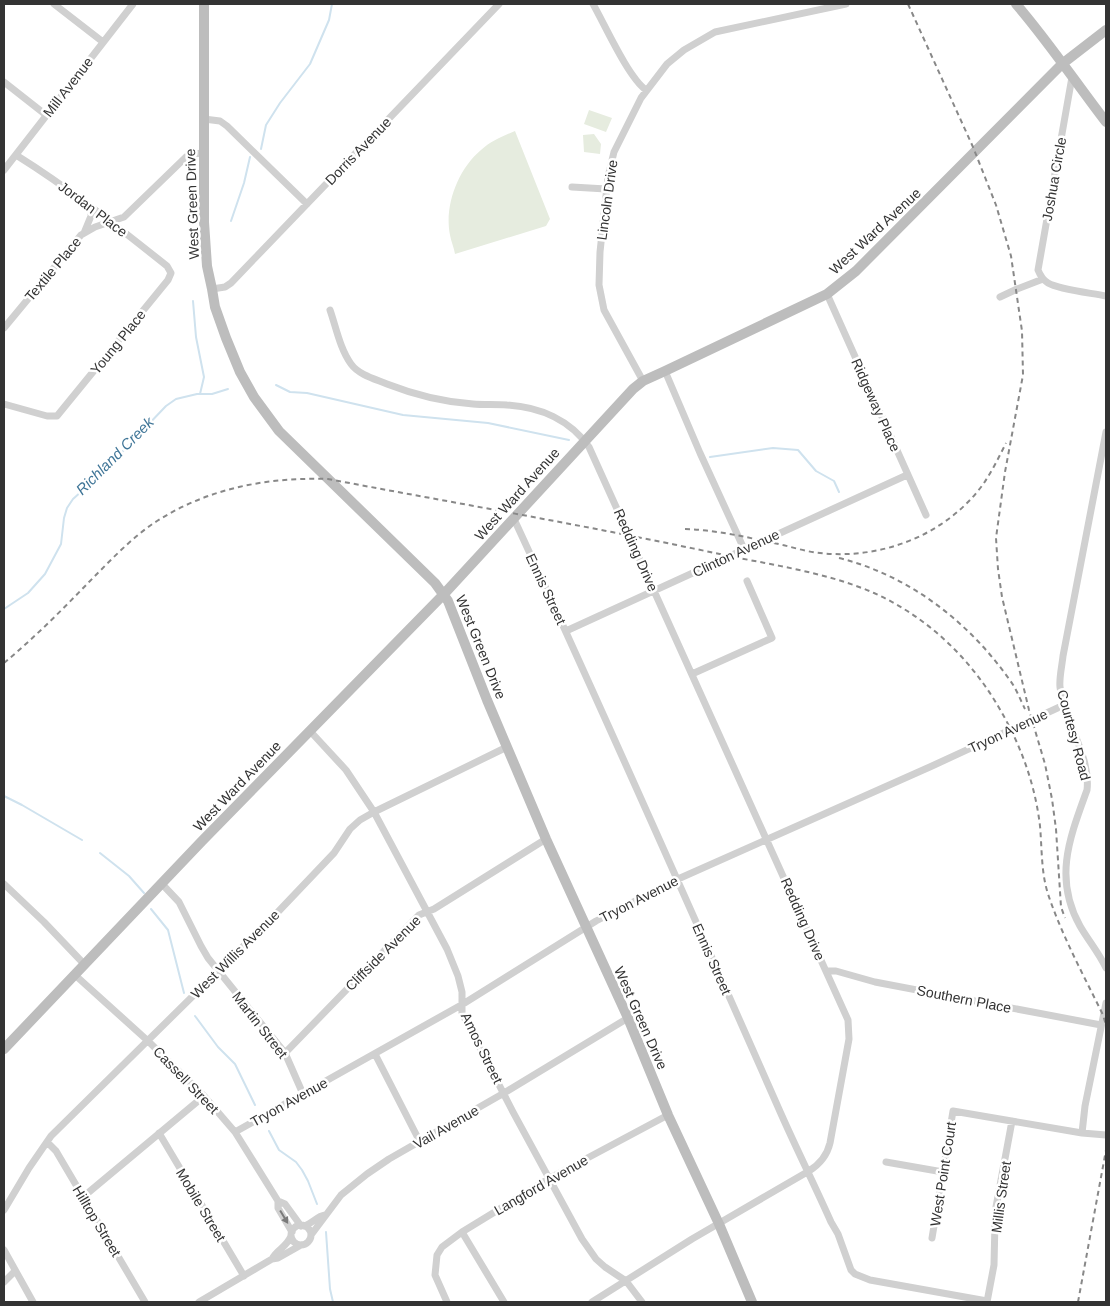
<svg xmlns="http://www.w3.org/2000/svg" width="1110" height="1306" font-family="Arial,sans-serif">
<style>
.green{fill:#e6ecdf}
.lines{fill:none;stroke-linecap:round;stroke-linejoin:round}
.stream{stroke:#cfe2ee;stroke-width:2}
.street{stroke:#d0d0d0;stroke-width:7}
.secondary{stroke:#bdbdbd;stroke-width:10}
.rail{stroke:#888;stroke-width:2;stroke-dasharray:5 4;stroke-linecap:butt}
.oneway{fill:#7a7a7a}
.labels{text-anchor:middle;stroke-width:5;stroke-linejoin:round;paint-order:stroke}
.street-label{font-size:14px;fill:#333;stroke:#fff}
.water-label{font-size:15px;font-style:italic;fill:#3f7597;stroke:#fff}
</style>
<rect width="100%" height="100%" fill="#fff"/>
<!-- green -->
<path class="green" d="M589,110L612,118L606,132L584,124Z
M515,131L550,219L546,226L455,254C454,248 451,241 450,235C444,206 458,169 481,150C491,141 503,136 515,131Z
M594,134L601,144L600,154L584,152L583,135Z"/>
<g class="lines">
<!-- stream -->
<path class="stream" d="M261,149L266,125L280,103L310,64L329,20L332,4
M231,221L244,183L250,157
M193,301L196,337L204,377L200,394
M276,385L290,392L307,393L403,415L488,423L569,440
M710,457L773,448L798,450L816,471L834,481L839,492
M4,609L28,593L45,574L61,544L64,518L67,508L73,499L101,474L166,406L176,399L197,394H212L228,389
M4,796L22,805L82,840
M100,853L129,876L144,893
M151,909L168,930L184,993
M195,1016L218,1047L235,1064L255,1105
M269,1131L279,1150L296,1162L302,1170L308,1181L317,1204
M326,1232L330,1289L333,1302"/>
<!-- street -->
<path class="street" d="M54,4L103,42
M593,4C605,25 628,77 646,90
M1072,77L1038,270C1040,275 1043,280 1048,283C1060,290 1092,293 1106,296
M4,82L46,115
M204,119L220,121L227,126L307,204
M4,170L133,4
M572,187L606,189
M84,233L91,216V207
M212,289L225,287L231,283L499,4
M827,294L926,515
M1000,297L1017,289L1043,279
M330,310C336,327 340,349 351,364C359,375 375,379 387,384C415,395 443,402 473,404C484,405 496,404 507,405C540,407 570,420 589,447L848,1020L849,1039L830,1143C827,1156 820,1164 809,1171L692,1239L592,1302
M4,328L81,235L95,227L124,217L186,157L192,154L204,153
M665,371L700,453L744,549
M643,381L604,310L599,285L600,252L608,177L614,152L641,98L667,64L684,50L715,32L846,4
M4,404L47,416H57L168,280L171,273L167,266C118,227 69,188 16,155
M1106,432L1063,656C1062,666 1059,678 1060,687C1064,721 1091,756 1087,790C1070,837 1053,878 1080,926C1088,940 1099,953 1106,968
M514,519C606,717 694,917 782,1116C798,1152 815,1186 831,1222L838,1234L851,1270L855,1274L870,1280L987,1301
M566,631L907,475
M692,674L772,638L747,581
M310,731L346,770L374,812L447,949L458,976L462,992V1013L513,1112L582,1239L596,1259L605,1267L626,1281L642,1302
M4,884L44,922L85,965
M162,884L179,902L201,946L208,958L285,1053L303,1094
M827,971H836L875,982L1101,1025
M75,975L148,1041L204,1096L235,1132L278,1201V1208L292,1232
M285,1053L419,915L434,909L546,839
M375,1054L420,1142
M235,1132L463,1004L596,921L678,879L932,766L1064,705
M159,1133L244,1276
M1082,1133L1085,1106L1106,1003
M47,1142L56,1151L145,1302
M886,1162L943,1172
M83,1197L204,1096
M278,1201L285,1204L301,1226
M4,1210L29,1168L51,1136L276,914L334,853L350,829L360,820L374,812L507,747
M291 1235a10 10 0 1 1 20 0a10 10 0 1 1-20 0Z
M304,1226C312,1224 317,1216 325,1215
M462,1232L504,1302
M311,1235L341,1195L367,1174L389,1159L504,1093L628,1018
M932,1238L953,1111L1082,1133L1106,1135
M4,1250L33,1302
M272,1259C277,1249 287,1247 291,1236
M4,1282L15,1271
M199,1302L272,1259L278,1258L301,1245
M447,1302L435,1275L437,1255L442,1247L462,1232L550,1178L668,1115
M987,1302L994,1265L995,1221L996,1207L1012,1121"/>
<!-- secondary -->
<path class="secondary" d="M204,4V222L207,266L212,289L215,307L226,338L240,372L254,397L279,431L435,583L448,601L487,700L546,839L628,1018L668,1115L719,1224L752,1302
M1016,4C1048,41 1076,83 1106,122
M4,1049L202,841L444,594L633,389L643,381L665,371L827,294L856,271L1062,64L1106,30"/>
<!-- rail -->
<path class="rail" d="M908,4L973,147L996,205L1011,256L1022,331L1023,375L1005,472L996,538L998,569L1002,597L1029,710L1045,764L1052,799L1056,829L1061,907L1065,918
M685,529C718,530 750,538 783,545C795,548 808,552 820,553C881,560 947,535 984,483C992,471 999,457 1006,443
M839,558C908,575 968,621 1009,679C1016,688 1020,699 1025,709
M4,663C34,638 62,610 89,582C110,561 132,537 157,521C209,488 268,477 328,479C455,503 583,525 710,552C764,564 824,571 874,593C927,617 969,657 998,706C1020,743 1035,783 1040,826C1042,848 1041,872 1048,894C1062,936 1084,976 1103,1015L1106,1025
M1078,1302L1106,1150"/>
</g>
<!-- one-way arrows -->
<defs><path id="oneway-solid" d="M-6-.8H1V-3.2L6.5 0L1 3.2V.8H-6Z" transform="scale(1.25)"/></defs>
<use class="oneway" href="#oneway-solid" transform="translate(284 1217) rotate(59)"/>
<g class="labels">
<!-- street labels -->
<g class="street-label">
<text transform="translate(68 87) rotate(-52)" y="5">Mill Avenue</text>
<text transform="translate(358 151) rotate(-46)" y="5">Dorris Avenue</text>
<text transform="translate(1054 179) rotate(-80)" y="5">Joshua Circle</text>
<text transform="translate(607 200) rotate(-82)" y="5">Lincoln Drive</text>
<text transform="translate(192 204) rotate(-92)" y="5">West Green Drive</text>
<text transform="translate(93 209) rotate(37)" y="5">Jordan Place</text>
<text transform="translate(875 231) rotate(-43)" y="5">West Ward Avenue</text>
<text transform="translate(53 269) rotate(-50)" y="5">Textile Place</text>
<text transform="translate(118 342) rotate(-51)" y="5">Young Place</text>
<text transform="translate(876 405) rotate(66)" y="5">Ridgeway Place</text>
<text transform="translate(517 494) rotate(-48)" y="5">West Ward Avenue</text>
<text transform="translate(636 550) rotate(66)" y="5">Redding Drive</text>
<text transform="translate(736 553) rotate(-25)" y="5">Clinton Avenue</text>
<text transform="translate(546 589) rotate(65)" y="5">Ennis Street</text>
<text transform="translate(481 647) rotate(68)" y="5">West Green Drive</text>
<text transform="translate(1008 731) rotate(-25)" y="5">Tryon Avenue</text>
<text transform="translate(1074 735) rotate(75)" y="5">Courtesy Road</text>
<text transform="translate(237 786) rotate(-46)" y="5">West Ward Avenue</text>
<text transform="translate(639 899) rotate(-27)" y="5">Tryon Avenue</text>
<text transform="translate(803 919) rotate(66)" y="5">Redding Drive</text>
<text transform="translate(383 953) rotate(-45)" y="5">Cliffside Avenue</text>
<text transform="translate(235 954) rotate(-45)" y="5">West Willis Avenue</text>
<text transform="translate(712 959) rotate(66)" y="5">Ennis Street</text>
<text transform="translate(964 999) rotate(11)" y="5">Southern Place</text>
<text transform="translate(641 1018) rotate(66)" y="5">West Green Drive</text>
<text transform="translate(260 1025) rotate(52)" y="5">Martin Street</text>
<text transform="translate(482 1048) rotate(64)" y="5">Amos Street</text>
<text transform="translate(186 1080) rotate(46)" y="5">Cassell Street</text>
<text transform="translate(289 1102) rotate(-29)" y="5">Tryon Avenue</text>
<text transform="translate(446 1127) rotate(-30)" y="5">Vail Avenue</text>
<text transform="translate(943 1174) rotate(-81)" y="5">West Point Court</text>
<text transform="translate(541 1185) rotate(-30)" y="5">Langford Avenue</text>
<text transform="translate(1001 1197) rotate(-82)" y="5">Millis Street</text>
<text transform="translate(201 1205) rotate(59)" y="5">Mobile Street</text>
<text transform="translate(97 1221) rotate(59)" y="5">Hilltop Street</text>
</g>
<!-- water labels -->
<g class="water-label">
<text transform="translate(115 456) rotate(-45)" y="5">Richland Creek</text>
</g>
</g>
<!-- border -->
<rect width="1110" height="1306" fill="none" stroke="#333333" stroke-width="10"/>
</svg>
